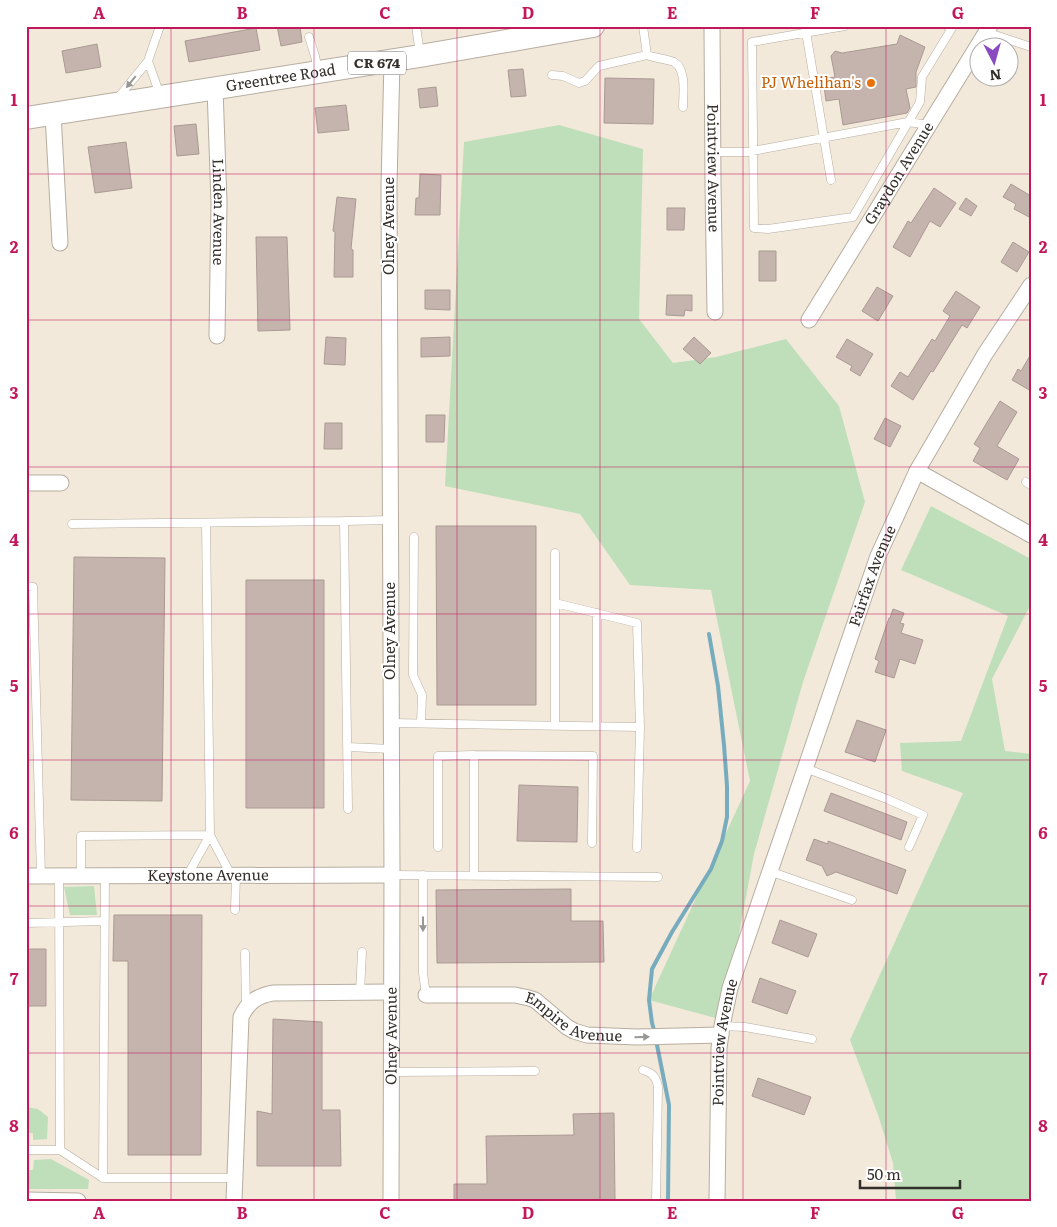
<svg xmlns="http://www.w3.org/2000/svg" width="1057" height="1227" font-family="Literata,serif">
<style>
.green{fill:#bfdfba}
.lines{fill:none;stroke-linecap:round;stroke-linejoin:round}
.stream{stroke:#77acbe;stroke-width:4}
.building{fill:#c5b4ae;stroke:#ab9a94}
.service-casing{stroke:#b6ada0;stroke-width:9}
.minor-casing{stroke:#b6ada0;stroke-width:17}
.primary-casing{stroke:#b6ada0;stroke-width:24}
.service{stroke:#fff;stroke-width:8}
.minor{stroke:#fff;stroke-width:15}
.primary{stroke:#fff;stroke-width:22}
.oneway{fill:#999794}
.grid{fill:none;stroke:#c2185b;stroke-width:1;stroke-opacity:0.55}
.food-dot{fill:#e8710a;stroke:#fff;stroke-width:2}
.labels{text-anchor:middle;stroke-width:4;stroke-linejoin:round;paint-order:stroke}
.shield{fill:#fff;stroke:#706d6a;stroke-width:1}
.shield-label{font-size:14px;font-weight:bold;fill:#332f2a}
.street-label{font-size:15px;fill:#332f2a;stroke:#fff}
.food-label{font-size:15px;fill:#c56008;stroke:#fff;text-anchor:end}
.neatline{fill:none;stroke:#c2185b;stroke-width:2}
.grid-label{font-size:16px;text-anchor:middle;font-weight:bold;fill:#c2185b}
</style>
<rect width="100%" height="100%" fill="#f2e9da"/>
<!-- green -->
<path class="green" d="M559,125L643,149L639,319L673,363L716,357L786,339L839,406L865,502L803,682L754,854L723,1020L649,1000L750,781L711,590L630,585L580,514L445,486L464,142Z
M931,506L1031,559V604L992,679L1005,751L1031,754V1201H896L893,1163L878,1115L850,1040L963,793L902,771L900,743L961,741L1008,616L901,570Z
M94,886L97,915H70L64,887Z
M26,1107L38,1109L48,1117L47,1139L33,1140V1133H26Z
M51,1159L89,1180L88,1189H26V1170H33L34,1160Z"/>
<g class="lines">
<!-- stream -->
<path class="stream" d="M655,1033L652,1023L649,1000L652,969L672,932L711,869L722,841L727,817V786L724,745L718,686L709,634
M656,1040L669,1105L668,1201"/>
</g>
<!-- building -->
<path class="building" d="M277,26H300L302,42L281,46Z
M256,28L260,50L189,62L185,41Z
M900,35L925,47L916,72V87L906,89L910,108L907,113L843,125L839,99L826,101L823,79L835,77L831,56L835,51L842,53L897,44Z
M97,44L101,67L66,73L62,51Z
M523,69L526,96L511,97L508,70Z
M605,78L654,79L653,124L604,123Z
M436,87L438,106L420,108L418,89Z
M346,105L349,130L318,133L315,108Z
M196,124L199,154L177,156L174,126Z
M126,142L132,188L95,193L88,147Z
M420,174L441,175L440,215H415L416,198H419Z
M1011,184L1031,196V218L1014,209L1016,204L1003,197Z
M934,188L956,203L940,227L930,221L910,257L893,247L908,221L911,223Z
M337,197L356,199L351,249L353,250V277H334L335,232L333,231Z
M966,198L977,206L971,216L959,209Z
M667,208H685L684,230H667Z
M256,237H287L290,330L258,331Z
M1013,242L1029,252L1017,272L1001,262Z
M759,251H776V281H759Z
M877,287L893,296L878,321L862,311Z
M425,290H450V310L425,309Z
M956,291L980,307L967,328L962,325L933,372L931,371L913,400L891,386L900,372L908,377L932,339L935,341L950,316L943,311Z
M667,295H692V311L685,310L684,316L666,315Z
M326,337L346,338L345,365L324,364Z
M450,337V356L421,357V338Z
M694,337L711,353L700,364L683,349Z
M847,339L873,354L860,376L850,370L852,366L836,357Z
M1031,354V391L1012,380L1018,369L1021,371Z
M1000,401L1017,412L997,446L1019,459L1007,480L973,461L980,448L974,444Z
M426,415H445L444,442H426Z
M885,418L901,426L890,447L874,439Z
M325,423H342V449H324Z
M436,526H536V705H437Z
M74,557L165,558L162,801L71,800Z
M246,580H324V808H246Z
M893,609L904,613L900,623L904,624L901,633L923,640L915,664L900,659L894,678L875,672L879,661L875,659L889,618H890Z
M857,720L886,730L875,762L845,752Z
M519,785L578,787L577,842L517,841Z
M831,793L907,822L901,840L824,811Z
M814,839L828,844V841L906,870L897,894L836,872L827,876L822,866L806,860Z
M571,889V921H603L604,962L437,963L436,890Z
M114,915H202L201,1155H128V961H113Z
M780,920L817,934L808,957L772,943Z
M26,949H46V1006H26Z
M760,978L796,991L787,1014L752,1002Z
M273,1019L322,1022V1110H340L341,1166H257V1111L272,1114Z
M758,1078L811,1097L804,1115L752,1096Z
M614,1113L615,1201H454V1184H487L486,1136L574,1135L573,1114Z"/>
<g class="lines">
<defs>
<path id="service" d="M416,26L420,54
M643,26L647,55C654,58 667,59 674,62C687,70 683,94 683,107
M805,26L831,180
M845,26L752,42L754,228L768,229L853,217L920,102L922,77L952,28L947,26
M986,32L1031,47
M309,37L315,56L318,71
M148,61L160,95
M552,75L563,76L579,83L585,81L599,66L647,55
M117,99L148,61L160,26
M713,152H747L908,122L929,125
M1026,482L1031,485
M344,521L390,520
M72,524L344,521L348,809
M414,537L413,675L422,695L421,723
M26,586L33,587L41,876
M555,603V725
M597,613V726
M391,723L640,727L637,623L555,603V553
M348,747L391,749
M805,768L887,799L923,815L909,847
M210,835L231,875
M438,847V756L474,755
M637,848L640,727
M769,871L852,900
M392,875L658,877
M423,875V973L426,995
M474,875V755L593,756L592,843
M59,876L60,1150
M81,876V836L210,835L206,523
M187,876L210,835
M235,910L236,875
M26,923L104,921
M245,953L246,1007
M360,992L362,952
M722,1026L745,1027L812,1039
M643,1070C653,1073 656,1077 658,1087L656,1201
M391,1072L535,1071
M26,1150H60L103,1178H235
M103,1178L105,876"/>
<g id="minor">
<path id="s1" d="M712,26L713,184L715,312"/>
<path id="s2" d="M215,88L219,203L217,336"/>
<path d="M53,114L60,243"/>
<path id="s3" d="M809,320L990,26"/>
<path d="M917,471L1031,535"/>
<path d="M26,483H61"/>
<path id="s4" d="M26,876L392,875"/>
<path id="s5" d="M426,995H515L529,998L535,1000L567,1027L574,1031L587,1035L637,1037L721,1035"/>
<path d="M26,1200L78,1201"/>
<path d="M234,1201L241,1017C248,1002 257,996 273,993L391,992"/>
<path id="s6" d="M391,1201L392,875L389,185L392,61"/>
<path id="s7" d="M717,1201L719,1048L722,1026L730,988L878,556L917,471L985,354L1031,285"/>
</g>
<g id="primary">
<path id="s8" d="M26,118L420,56L593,26"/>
</g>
</defs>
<!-- service casing -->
<use href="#service" class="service-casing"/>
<!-- minor casing -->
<use href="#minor" class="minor-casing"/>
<!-- primary casing -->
<use href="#primary" class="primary-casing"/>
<!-- service -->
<use href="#service" class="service"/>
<!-- minor -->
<use href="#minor" class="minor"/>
<!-- primary -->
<use href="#primary" class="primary"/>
</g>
<!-- one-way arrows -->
<defs><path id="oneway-solid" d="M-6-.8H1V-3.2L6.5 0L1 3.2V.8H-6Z" transform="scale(1.25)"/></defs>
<g class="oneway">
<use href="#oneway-solid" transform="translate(131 82) rotate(129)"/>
<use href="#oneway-solid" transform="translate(423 924) rotate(90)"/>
<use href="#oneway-solid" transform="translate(642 1037) rotate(-1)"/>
</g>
<!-- grid -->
<path class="grid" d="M171,26V1201M314,26V1201M457,26V1201M600,26V1201M743,26V1201M886,26V1201M26,174H1031M26,320H1031M26,467H1031M26,614H1031M26,760H1031M26,906H1031M26,1053H1031"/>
<!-- markers -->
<circle class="food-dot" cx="871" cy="83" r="5"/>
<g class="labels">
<!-- shield labels -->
<rect class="shield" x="348" y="51.5" width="58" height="23" rx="4"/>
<g class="shield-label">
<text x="377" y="68">CR 674</text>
</g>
<!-- street labels -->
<g class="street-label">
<text dy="5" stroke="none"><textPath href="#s8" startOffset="258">Greentree Road</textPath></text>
<text dy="5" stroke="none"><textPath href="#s1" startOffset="142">Pointview Avenue</textPath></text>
<text dy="5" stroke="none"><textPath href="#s3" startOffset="172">Graydon Avenue</textPath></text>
<text dy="5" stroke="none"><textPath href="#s2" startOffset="124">Linden Avenue</textPath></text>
<text transform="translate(389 226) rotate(-90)" y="5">Olney Avenue</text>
<text dy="5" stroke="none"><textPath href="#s7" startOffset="650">Fairfax Avenue</textPath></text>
<text transform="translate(390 631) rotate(-90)" y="5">Olney Avenue</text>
<text dy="5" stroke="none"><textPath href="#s4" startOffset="182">Keystone Avenue</textPath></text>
<text dy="5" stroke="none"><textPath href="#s5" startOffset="154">Empire Avenue</textPath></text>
<text dy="5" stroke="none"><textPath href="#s6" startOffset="165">Olney Avenue</textPath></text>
<text dy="5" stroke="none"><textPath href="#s7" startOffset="159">Pointview Avenue</textPath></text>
</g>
<!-- food labels -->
<g class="food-label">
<text x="861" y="88">PJ Whelihan's</text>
</g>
</g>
<!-- border -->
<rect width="1057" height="1227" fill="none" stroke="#ffffff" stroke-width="55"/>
<!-- north arrow -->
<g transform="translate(994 62) rotate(174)"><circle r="24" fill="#ffffff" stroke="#adacaa"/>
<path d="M0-4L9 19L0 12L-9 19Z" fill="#8a4bc0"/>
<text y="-8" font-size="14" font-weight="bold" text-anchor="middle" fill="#332f2a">N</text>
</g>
<!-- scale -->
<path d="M860 1180v8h100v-8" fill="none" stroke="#332f2a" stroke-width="2.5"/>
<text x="867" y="1180" font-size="15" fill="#332f2a" stroke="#ffffff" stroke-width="4" paint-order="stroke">50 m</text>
<rect x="28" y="28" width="1002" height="1172" class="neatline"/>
<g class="grid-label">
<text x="99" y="19">A</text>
<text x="242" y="19">B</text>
<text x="385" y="19">C</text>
<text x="528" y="19">D</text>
<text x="672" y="19">E</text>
<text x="815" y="19">F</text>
<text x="958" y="19">G</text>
<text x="14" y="106">1</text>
<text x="1043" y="106">1</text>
<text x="14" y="253">2</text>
<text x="1043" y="253">2</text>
<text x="14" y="399">3</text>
<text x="1043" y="399">3</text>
<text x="14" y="546">4</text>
<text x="1043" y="546">4</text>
<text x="14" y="692">5</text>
<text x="1043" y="692">5</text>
<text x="14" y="839">6</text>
<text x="1043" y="839">6</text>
<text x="14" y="985">7</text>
<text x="1043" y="985">7</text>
<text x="14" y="1132">8</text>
<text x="1043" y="1132">8</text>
<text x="99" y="1219">A</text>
<text x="242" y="1219">B</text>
<text x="385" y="1219">C</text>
<text x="528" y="1219">D</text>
<text x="672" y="1219">E</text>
<text x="815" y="1219">F</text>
<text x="958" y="1219">G</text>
</g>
</svg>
